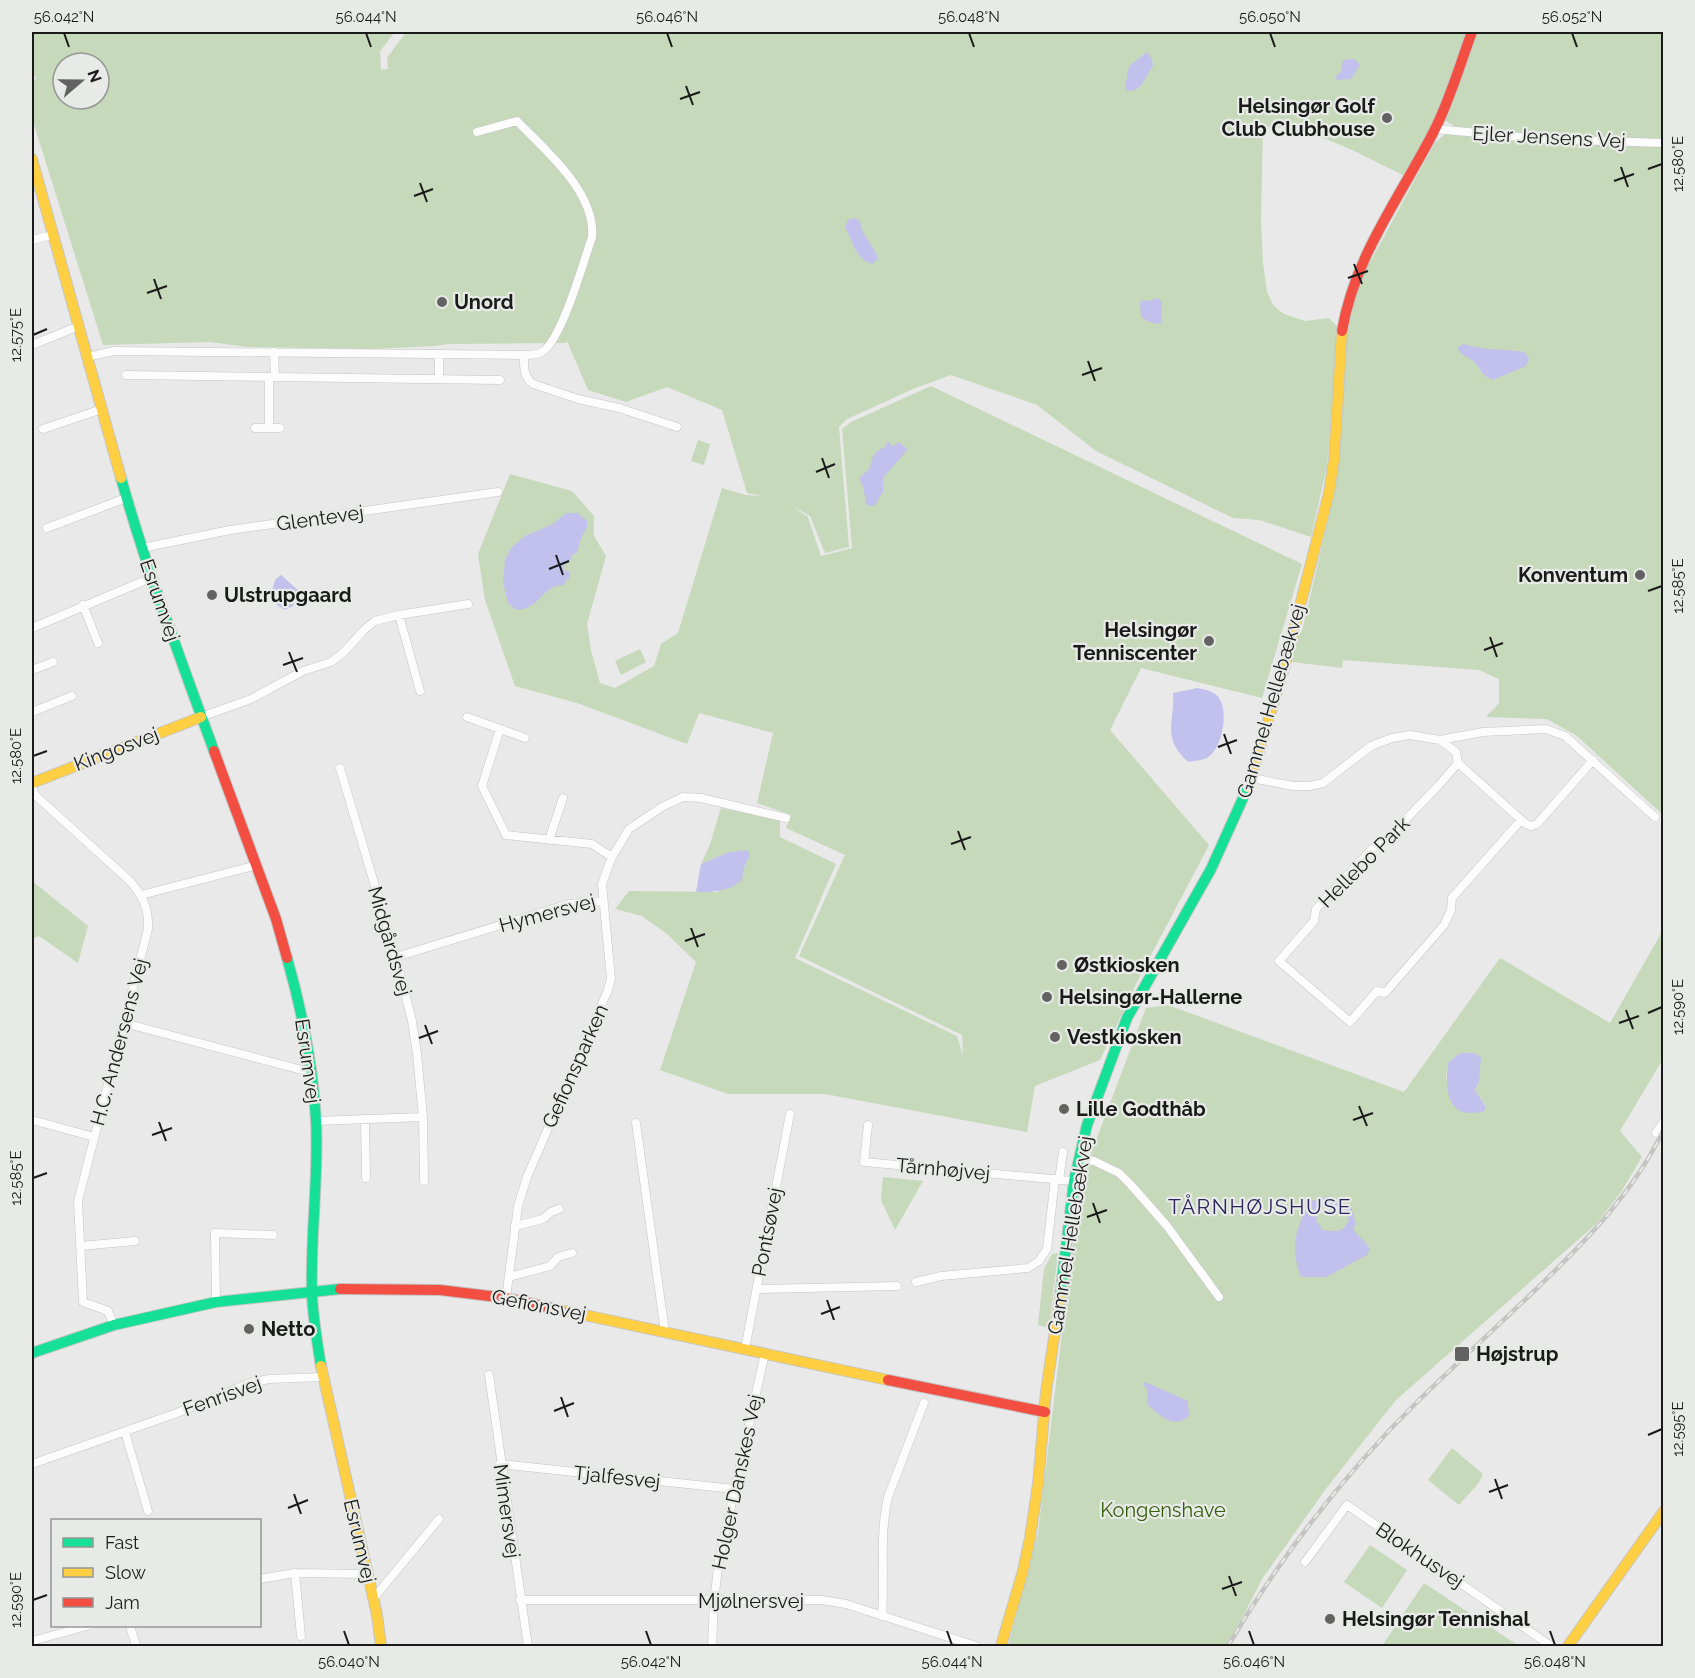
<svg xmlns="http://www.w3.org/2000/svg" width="1695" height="1678" font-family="Raleway,sans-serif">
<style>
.green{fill:#c6d9ba;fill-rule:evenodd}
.water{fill:#c2c0ec;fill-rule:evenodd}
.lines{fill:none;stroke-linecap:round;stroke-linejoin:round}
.street-casing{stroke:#c4c5c4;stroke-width:9}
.fast-casing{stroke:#c4c5c4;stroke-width:12}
.slow-casing{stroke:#c4c5c4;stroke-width:12}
.jam-casing{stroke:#c4c5c4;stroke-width:12}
.street{stroke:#fcfcfc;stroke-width:8}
.fast{stroke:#16e098;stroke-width:10}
.slow{stroke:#ffcf43;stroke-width:10}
.jam{stroke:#f24e42;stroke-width:10}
.rail-casing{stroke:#c4c4c3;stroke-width:4.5}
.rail{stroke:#e8eae7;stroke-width:2;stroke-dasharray:7;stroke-linecap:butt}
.ticks{fill:none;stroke:#191a19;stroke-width:2}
.poi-dot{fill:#616261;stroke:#e8eae7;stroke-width:2}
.labels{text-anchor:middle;stroke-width:4.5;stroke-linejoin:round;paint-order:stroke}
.poi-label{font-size:20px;font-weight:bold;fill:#191a19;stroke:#e8eae7;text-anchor:start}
.street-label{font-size:20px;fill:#191a19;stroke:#e8eae7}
.park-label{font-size:20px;fill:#335e08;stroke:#e8eae7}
.neighbourhood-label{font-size:21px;letter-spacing:1.5px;fill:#2e255f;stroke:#e8eae7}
.neatline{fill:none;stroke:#191a19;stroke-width:2}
.ticks-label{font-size:15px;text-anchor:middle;fill:#191a19}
</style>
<rect width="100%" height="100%" fill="#e8e9e8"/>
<!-- green -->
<path class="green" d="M32,32H395L380,51L381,70L388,69L387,58L406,32H1663V815L1577,736L1547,719L1486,717L1499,703V679L1479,670L1343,660L1342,668L1292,662L1297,635L1302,631L1334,495L1339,457L1346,340L1357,286L1435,143L1454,126L1437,116L1405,176C1361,155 1313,126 1263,127L1261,222L1263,263L1267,292L1274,306L1284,314L1305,321L1329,318L1338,327L1327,466L1311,537L1259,520L1233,518L1096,451L1037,405L951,375L913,389L847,419L839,427L849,547L825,553L810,516L792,506L808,517L821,556L852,548L842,429L851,422L931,386L1302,564L1262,698L1141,668L1110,730L1209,845L1139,978L1100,1060L1035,1086L1027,1132L825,1094H728L660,1070L696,962L667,934L642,916L615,909L629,891L718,892L744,868L750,855L729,852L701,864L710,844L721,808L780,820V837L836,864L795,958L957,1036L963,1056L962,1035L799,956L845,855L786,828L792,813L791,815L757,803L773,733L699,713L687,744L577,703L515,686L485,600L478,554L510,474L572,491L594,516V536L606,556L587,624L591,650L600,683L615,688L654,666L661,644L678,633L722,488L745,495L762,496L747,493L722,410L667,387L626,402L588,390L567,341L566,343L449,344L434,346L373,349L248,347L210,342L103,345L32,118V80L36,79L32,71ZM63,63H99V99H63Z
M698,440L710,444L704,465L691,461Z
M640,649L646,662L621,675L615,661Z
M32,881L88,926L78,963L39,936L32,939Z
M1663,930V1059L1620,1131L1642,1157L1621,1192L1597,1223L1396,1400L1325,1490L1262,1579L1228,1646H1008L1038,1533L1080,1183L1146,1008L1168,1005L1404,1092L1500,958L1610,1023ZM1460,1053L1479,1082L1475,1090L1486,1106L1449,1089L1446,1077L1448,1064Z
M883,1177L923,1181L895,1230L881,1200Z
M1058,1253L1049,1328L1038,1325L1044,1269L1052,1254Z
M1452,1448L1483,1474L1478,1484L1459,1505L1428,1480Z
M1370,1545L1407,1570L1382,1608L1344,1582Z
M1424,1583L1519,1646H1382Z"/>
<!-- water -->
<path class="water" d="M1147,52L1152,59L1153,66L1141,85L1135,90L1128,91L1125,88L1129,66Z
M1347,59H1355L1360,65L1351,79L1337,80L1335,77L1341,71L1343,61Z
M855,218L860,221C862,238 874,244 878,259L872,264C855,259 853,241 845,227L848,220Z
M1158,298L1162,303L1161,323C1153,325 1147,321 1141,317L1140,302L1142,300L1148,301Z
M1463,344C1482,350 1503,349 1524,352L1529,358L1526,366L1493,380C1479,374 1482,369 1472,360C1465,355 1463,357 1457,348Z
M888,441L893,447L898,442L908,449L883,478V492L875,505L867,506L863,487L859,478L870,468C872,457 874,451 885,447Z
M566,513H578L587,521V527L581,538L577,553L572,555L570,562L563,565L564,570L570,572L569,578L563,585C541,586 541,609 516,610L508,603L503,583L505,560L511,548L525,536L553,524Z
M281,575L299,591L293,606L285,610L277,605L270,597L275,580Z
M1197,688C1203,689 1211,691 1215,694C1231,705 1223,749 1207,758C1202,760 1194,761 1188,762C1161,737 1175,724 1173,693Z
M747,850L750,855L744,868L742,880C728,892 714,892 696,892L701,864L729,852Z
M1460,1053H1474L1481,1058L1479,1082L1475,1090L1486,1107L1483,1112C1477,1112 1468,1114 1463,1112C1445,1107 1446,1078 1448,1063Z
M1330,1196L1351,1207L1356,1224L1353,1229C1358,1237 1365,1240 1370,1249L1367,1255L1326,1277H1301C1290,1250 1295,1225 1312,1201ZM1323,1206C1334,1207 1343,1209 1349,1220C1343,1233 1336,1232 1323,1230L1316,1220L1318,1212Z
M1145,1382L1188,1401L1189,1416C1173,1430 1161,1416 1148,1405L1147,1389L1143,1385Z"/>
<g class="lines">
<defs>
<path id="street" d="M1435,129L1541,139L1664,143
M32,240L52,235
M32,345L79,326
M274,352L275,377
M524,355C524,367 523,376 533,384L578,399L619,408L677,427
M87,357L114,351L524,355C530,355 537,355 542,352C562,340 584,260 592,237C596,192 545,150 517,121L477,132
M126,375L500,380
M269,377V428
M439,379V354
M255,428H280
M43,429L102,409
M47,528L126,498
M142,548L230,530L498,492
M83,605L98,643
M399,615L420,691
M32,628L151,578
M32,670L53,662
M32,712L72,696
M201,717L251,699L303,671L331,662L343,653L365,629L375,621L399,615L468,604
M467,717L525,738
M500,729L482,786L506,835L592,844L612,857
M1440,740L1483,732L1546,729L1565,736L1655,817
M1458,763L1526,824L1531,826L1537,824L1593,760
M340,768L396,957L412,1021L417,1054L423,1117L424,1181
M1252,778L1293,786H1310L1323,783L1371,746L1392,738L1410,735L1440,740L1456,752L1458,763L1439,785L1386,840L1373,848L1316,909L1314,921L1279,961L1350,1022L1377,991L1385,993L1444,925L1451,910L1452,898L1521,820
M32,788L36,796L131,882C143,897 149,909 148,929L78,1201L83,1302L108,1311L114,1325
M549,840L563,798
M141,895L257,865
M396,957L569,904L603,901
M124,1023L302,1070H311
M365,1119L366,1178
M32,1120L94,1137
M316,1121L423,1117
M636,1123L665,1332
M868,1125L864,1162L1074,1181
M1656,1133L1664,1121
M1079,1158L1094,1161L1119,1173L1131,1185L1167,1226L1219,1297
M1059,1180L1063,1152
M515,1226L543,1219L551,1212L559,1209
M81,1246L135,1241
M509,1277L550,1266L558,1257L572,1253
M916,1282L941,1276L1028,1268L1039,1261L1047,1249L1055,1179
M757,1289L897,1286
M506,1298L518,1206L527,1177L608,990L611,979L602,884L612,857L629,829L662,807L683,797L701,798L786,818
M216,1302L215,1233L273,1235
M745,1349L790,1114
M489,1375L528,1646
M125,1432L148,1511
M32,1464L177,1413L250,1383L269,1379L323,1377
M500,1464L734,1489
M1305,1562L1347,1505L1551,1646
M295,1573L301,1636
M260,1579L295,1573L368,1574
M373,1599L439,1519
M520,1600H822L846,1604L976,1646
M882,1616C885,1576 879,1536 888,1497L924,1403
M130,1626L136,1646
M32,1641L87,1626
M712,1646L714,1601L719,1560L765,1353"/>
<path id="fast" d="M121,478C147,571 181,660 214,751
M287,958C302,1011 313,1065 316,1120C319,1178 310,1236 312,1294C313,1318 317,1342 321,1366
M1060,1297L1074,1181L1087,1125L1127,1018L1211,869L1248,787
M32,1353L114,1325L216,1302L340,1289"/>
<path id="slow" d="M32,159L121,478
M32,783L201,717
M1248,787L1284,668L1329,493L1334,460L1342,331
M561,1310L888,1380
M321,1366L377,1615L381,1646
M1001,1646L1023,1571L1030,1538L1038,1484L1046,1392L1060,1297
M1568,1646L1664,1511"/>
<path id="jam" d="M1342,331C1355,255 1400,198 1434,131C1450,100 1460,64 1472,32
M214,751L276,919L287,958
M340,1289L440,1290L506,1298L561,1310
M888,1380L1045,1412"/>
</defs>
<!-- street casing -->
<use href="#street" class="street-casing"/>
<!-- fast casing -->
<use href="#fast" class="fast-casing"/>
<!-- slow casing -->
<use href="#slow" class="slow-casing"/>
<!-- jam casing -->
<use href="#jam" class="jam-casing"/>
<!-- street -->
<use href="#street" class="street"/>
<!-- fast -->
<use href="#fast" class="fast"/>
<!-- slow -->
<use href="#slow" class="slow"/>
<!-- jam -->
<use href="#jam" class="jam"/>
<defs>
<path id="rail" d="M1228,1646C1281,1556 1345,1473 1419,1400C1455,1365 1492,1331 1528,1297C1581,1246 1632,1196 1664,1129"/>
</defs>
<!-- rail casing -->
<use href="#rail" class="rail-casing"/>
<!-- rail -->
<use href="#rail" class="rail"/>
</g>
<!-- ticks -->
<path class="ticks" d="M64,33L69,47M366,33L371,47M667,33L672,47M969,33L974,47M1270,33L1275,47M1572,33L1577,47M686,86L693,105M680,99L700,92M1621,167L1628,187M1648,169L1662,164M1614,181L1634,174M420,183L427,202M414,196L433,189M1354,264L1362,284M1348,278L1368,271M154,279L161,299M147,293L167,286M33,335L47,329M1088,361L1095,381M1082,375L1102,368M822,458L829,478M816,472L835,464M556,555L563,575M549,569L569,561M1648,591L1662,586M1490,637L1497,657M1484,650L1503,643M289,652L297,672M283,665L303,658M1224,734L1231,754M1218,747L1237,740M33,756L47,751M958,831L965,850M951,844L971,837M691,928L698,947M685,941L705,934M1626,1010L1633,1029M1648,1013L1662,1007M1619,1023L1639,1016M425,1025L432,1044M419,1038L438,1031M1359,1106L1367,1126M1353,1120L1373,1113M159,1122L166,1141M152,1135L172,1128M33,1178L47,1173M1093,1203L1100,1223M1087,1217L1107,1210M827,1300L834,1320M821,1314L840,1307M561,1397L568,1417M554,1411L574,1403M1648,1435L1662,1429M1495,1479L1502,1499M1489,1492L1508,1485M294,1494L301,1514M288,1508L308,1500M1229,1576L1236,1596M1222,1589L1242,1582M33,1600L47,1595M344,1631L349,1645M646,1631L651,1645M947,1631L952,1645M1249,1631L1254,1645M1550,1631L1555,1645"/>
<!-- markers -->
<g class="poi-dot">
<circle cx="1387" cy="118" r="6"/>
<circle cx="442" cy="302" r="6"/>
<circle cx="1640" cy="575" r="6"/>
<circle cx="212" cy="595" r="6"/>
<circle cx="1209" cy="641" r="6"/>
<circle cx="1062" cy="965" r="6"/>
<circle cx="1047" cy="997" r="6"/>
<circle cx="1055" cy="1037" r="6"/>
<circle cx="1064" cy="1109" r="6"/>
<circle cx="249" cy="1329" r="6"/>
<rect x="1454" y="1346" width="16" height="16" rx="3"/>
<circle cx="1330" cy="1619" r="6"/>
</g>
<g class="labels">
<!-- poi labels -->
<g class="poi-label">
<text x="1375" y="113" text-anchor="end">Helsingør Golf<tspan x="1375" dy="23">Club Clubhouse</tspan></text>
<text x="454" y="309">Unord</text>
<text x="1628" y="582" text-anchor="end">Konventum</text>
<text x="224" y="602">Ulstrupgaard</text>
<text x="1197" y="637" text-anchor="end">Helsingør<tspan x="1197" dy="23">Tenniscenter</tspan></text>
<text x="1074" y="972">Østkiosken</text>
<text x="1059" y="1004">Helsingør-Hallerne</text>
<text x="1067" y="1044">Vestkiosken</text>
<text x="1076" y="1116">Lille Godthåb</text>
<text x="261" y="1336">Netto</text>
<text x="1476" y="1361">Højstrup</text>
<text x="1342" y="1626">Helsingør Tennishal</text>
</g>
<!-- street labels -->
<g class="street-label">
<text transform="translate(1549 137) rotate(3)" y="7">Ejler Jensens Vej</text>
<text transform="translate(320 518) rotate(-8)" y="7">Glentevej</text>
<text transform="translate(160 600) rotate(71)" y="7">Esrumvej</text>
<text transform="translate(1271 701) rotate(-74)" y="7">Gammel Hellebækvej</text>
<text transform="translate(116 749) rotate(-21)" y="7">Kingosvej</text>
<text transform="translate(1364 862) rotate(-45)" y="7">Hellebo Park</text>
<text transform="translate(547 913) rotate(-15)" y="7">Hymersvej</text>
<text transform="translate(390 941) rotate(74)" y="7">Midgårdsvej</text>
<text transform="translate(119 1042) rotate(-75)" y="7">H.C. Andersens Vej</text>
<text transform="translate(308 1061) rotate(82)" y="7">Esrumvej</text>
<text transform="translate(575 1066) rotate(-66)" y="7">Gefionsparken</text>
<text transform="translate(943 1169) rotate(5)" y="7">Tårnhøjvej</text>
<text transform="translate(767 1232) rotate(-79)" y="7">Pontsøvej</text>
<text transform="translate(1070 1235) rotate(-81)" y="7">Gammel Hellebækvej</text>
<text transform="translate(539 1305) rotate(11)" y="7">Gefionsvej</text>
<text transform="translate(222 1396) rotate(-20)" y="7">Fenrisvej</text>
<text transform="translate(617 1477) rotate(6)" y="7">Tjalfesvej</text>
<text transform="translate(737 1482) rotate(-78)" y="7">Holger Danskes Vej</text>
<text transform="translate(507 1511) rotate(82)" y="7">Mimersvej</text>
<text transform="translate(360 1541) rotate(77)" y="7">Esrumvej</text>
<text transform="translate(1420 1555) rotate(34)" y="7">Blokhusvej</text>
<text x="751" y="1608">Mjølnersvej</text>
</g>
<!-- park labels -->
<g class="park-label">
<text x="1163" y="1517">Kongenshave</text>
</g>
<!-- neighbourhood labels -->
<g class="neighbourhood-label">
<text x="1260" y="1214">TÅRNHØJSHUSE</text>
</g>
</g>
<!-- border -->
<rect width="1695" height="1678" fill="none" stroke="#e8eae7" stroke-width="66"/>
<!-- legend -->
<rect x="51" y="1519" width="210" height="108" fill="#e8eae7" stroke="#959795" stroke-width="1.5"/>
<rect x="63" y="1538" width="30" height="9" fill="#16e098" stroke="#959795" stroke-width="1.5"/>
<text x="105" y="1549" font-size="18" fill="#191a19">Fast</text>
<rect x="63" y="1568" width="30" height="9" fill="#ffcf43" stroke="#959795" stroke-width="1.5"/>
<text x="105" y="1579" font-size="18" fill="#191a19">Slow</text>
<rect x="63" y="1598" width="30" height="9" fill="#f24e42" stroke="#959795" stroke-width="1.5"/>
<text x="105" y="1609" font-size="18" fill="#191a19">Jam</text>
<!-- north arrow -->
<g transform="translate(81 81) rotate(70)"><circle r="28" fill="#e8eae7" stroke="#959795" stroke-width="1.5"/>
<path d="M0-4.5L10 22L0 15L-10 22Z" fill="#616261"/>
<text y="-9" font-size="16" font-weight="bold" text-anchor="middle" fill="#191a19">N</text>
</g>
<rect x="33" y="33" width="1629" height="1612" class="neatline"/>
<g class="ticks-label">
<text x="64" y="22">56.042°N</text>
<text x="366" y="22">56.044°N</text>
<text x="667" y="22">56.046°N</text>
<text x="969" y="22">56.048°N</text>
<text x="1270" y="22">56.050°N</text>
<text x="1572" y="22">56.052°N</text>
<text transform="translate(1678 164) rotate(-90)" y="5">12.580°E</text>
<text transform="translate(16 335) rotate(-90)" y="5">12.575°E</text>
<text transform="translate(1678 586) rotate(-90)" y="5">12.585°E</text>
<text transform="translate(16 756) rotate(-90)" y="5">12.580°E</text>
<text transform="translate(1678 1007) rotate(-90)" y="5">12.590°E</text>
<text transform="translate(16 1178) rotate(-90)" y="5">12.585°E</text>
<text transform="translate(1678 1429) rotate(-90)" y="5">12.595°E</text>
<text transform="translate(16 1600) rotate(-90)" y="5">12.590°E</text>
<text x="349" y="1667">56.040°N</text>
<text x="651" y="1667">56.042°N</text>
<text x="952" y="1667">56.044°N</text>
<text x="1254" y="1667">56.046°N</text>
<text x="1555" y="1667">56.048°N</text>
</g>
</svg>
